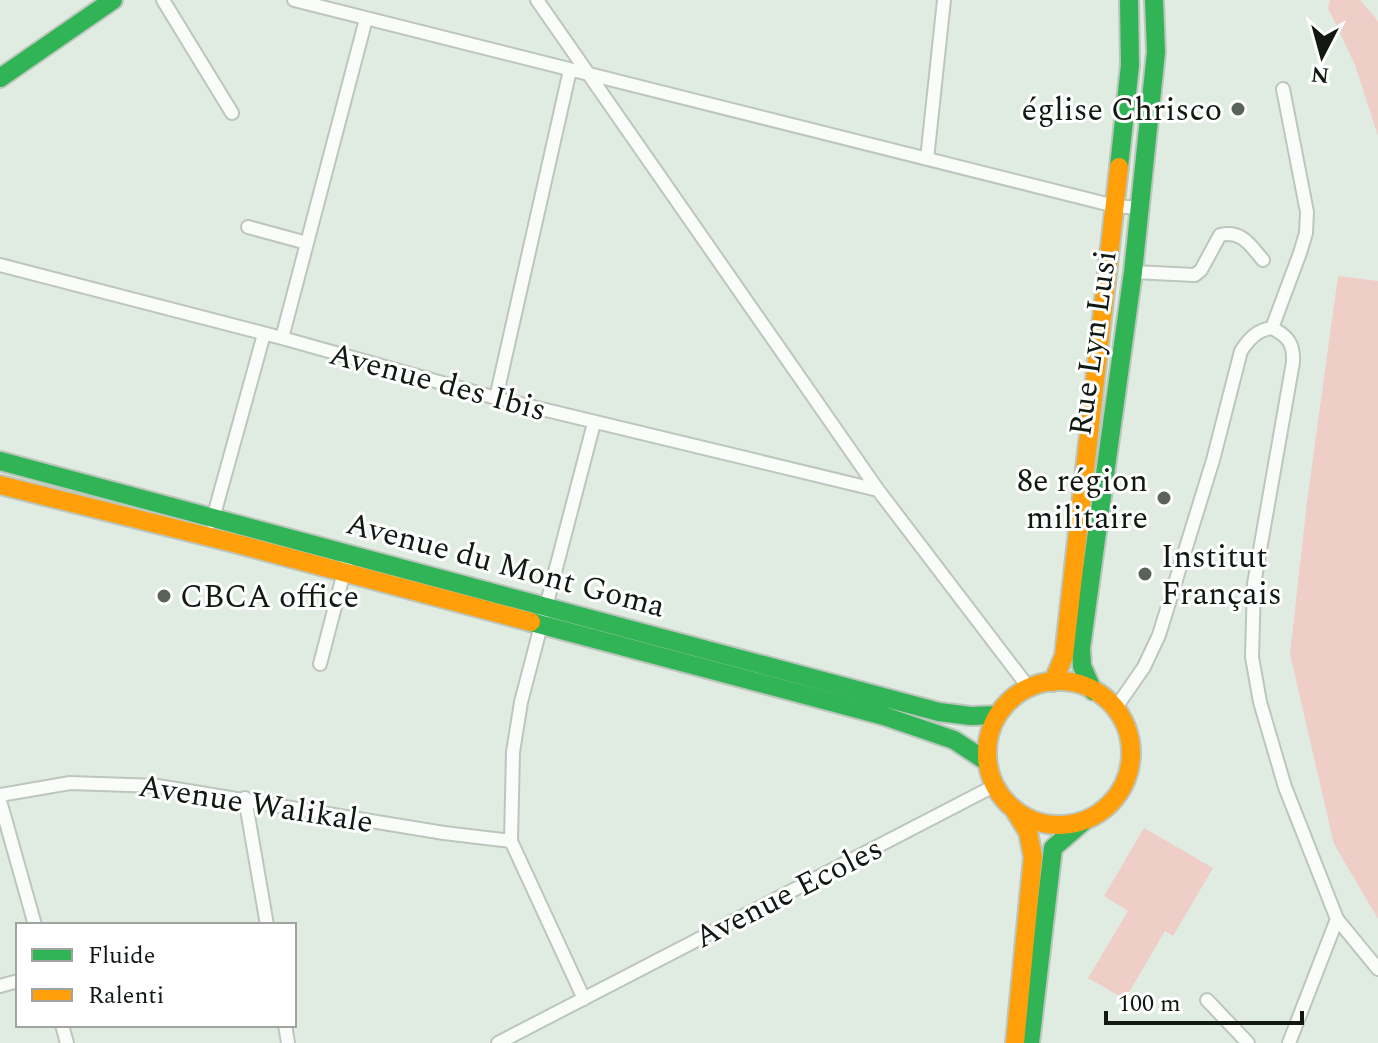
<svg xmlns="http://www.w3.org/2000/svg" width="1378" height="1043" font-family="Spectral,serif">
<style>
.green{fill:#efcec7}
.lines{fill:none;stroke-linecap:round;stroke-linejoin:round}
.street-casing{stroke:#bcc6bd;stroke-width:16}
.fast-casing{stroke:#bcc6bd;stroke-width:22}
.slow-casing{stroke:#bcc6bd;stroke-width:22}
.street{stroke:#fafcfa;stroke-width:12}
.fast{stroke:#30b455;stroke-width:18}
.slow{stroke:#ff9f0a;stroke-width:18}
.poi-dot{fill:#59635a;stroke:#fff;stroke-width:3}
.labels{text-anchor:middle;stroke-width:6;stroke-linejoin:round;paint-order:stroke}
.poi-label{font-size:32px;fill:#111912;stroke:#fff;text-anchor:end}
.street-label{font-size:32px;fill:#111912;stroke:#fff}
</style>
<rect width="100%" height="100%" fill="#e0ece1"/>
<!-- green -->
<path class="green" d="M1330,0H1360L1378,21V136L1355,65L1328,8Z
M1338,276L1378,281V919L1334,844L1290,654L1307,502Z
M1144,828L1213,868L1173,936L1165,931L1125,999L1088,978L1128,911L1104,896Z"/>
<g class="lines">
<defs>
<path id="street" d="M163,0L232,113
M294,0L1115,206L1139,208
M537,0L878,490L1029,688
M927,159L944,0
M248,227L307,243
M0,265L282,338L496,398L878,490
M1133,272L1195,275L1201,270L1220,235C1242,230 1250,245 1263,260
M1272,328L1300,253L1306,233L1307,212L1283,89
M282,338L366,19
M496,398L570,70
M212,522L264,334
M320,664L349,553
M1115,709L1144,667L1159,635L1213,460L1241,351C1249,339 1257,330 1272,328C1288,336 1294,344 1293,362L1254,584L1252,657L1260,702L1285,787L1337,919L1378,969
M0,795L70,783L158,786L444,833L511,841
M245,798L267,925
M0,801L35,925
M0,986L18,981
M584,999L511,841L513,752L521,702L594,423
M1207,1000L1248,1043
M62,1025L67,1043
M285,1025L288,1043
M498,1043L994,786
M1289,1043L1337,919"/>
<path id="fast" d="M0,78L113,0
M1119,167L1130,65L1129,0
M0,461L939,712L971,716L997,715
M531,622L884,716L954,740L986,761
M1093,691L1082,666L1081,648L1133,272L1156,52L1154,0
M1030,1043L1053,848L1083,822"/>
<path id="slow" d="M0,485L234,543L531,622
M987 753a72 72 0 1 1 144 0a72 72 0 1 1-144 0Z
M1053,682L1064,656L1119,167
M1015,811L1028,832L1033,857L1015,1043"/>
</defs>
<!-- street casing -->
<use href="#street" class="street-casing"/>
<!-- fast casing -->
<use href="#fast" class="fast-casing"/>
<!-- slow casing -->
<use href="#slow" class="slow-casing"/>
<!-- street -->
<use href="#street" class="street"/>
<!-- fast -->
<use href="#fast" class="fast"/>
<!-- slow -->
<use href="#slow" class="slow"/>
</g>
<!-- markers -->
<g class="poi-dot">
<circle cx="1238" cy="109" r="8"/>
<circle cx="1164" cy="498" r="8"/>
<circle cx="1145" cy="574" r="8"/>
<circle cx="164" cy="596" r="8"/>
</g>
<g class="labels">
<!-- poi labels -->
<g class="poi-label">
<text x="1222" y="120">église Chrisco</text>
<text x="1148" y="491">8e région<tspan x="1148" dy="37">militaire</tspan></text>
<text x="1161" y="567" text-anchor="start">Institut<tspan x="1161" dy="37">Français</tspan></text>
<text x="180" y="607" text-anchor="start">CBCA office</text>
</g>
<!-- street labels -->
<g class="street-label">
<text transform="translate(1092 343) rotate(-82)" y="11">Rue Lyn Lusi</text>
<text transform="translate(438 381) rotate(15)" y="11">Avenue des Ibis</text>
<text transform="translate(506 564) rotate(15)" y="11">Avenue du Mont Goma</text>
<text transform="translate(256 803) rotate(9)" y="11">Avenue Walikale</text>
<text transform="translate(788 892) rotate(-27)" y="11">Avenue Ecoles</text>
</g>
</g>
<!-- legend -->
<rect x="16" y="923" width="280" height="104" fill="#ffffff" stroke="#a0a3a0" stroke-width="2"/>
<rect x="32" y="949" width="40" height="12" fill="#30b455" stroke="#a0a3a0" stroke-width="2"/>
<text x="88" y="963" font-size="24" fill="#111912">Fluide</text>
<rect x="32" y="989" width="40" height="12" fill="#ff9f0a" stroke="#a0a3a0" stroke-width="2"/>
<text x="88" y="1003" font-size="24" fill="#111912">Ralenti</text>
<!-- north arrow -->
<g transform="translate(1322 56) rotate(186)" stroke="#ffffff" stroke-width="6" paint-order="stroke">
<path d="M0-6L14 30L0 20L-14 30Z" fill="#111912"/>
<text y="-12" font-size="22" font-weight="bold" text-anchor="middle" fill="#111912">N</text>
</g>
<!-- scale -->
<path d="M1106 1011v12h196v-12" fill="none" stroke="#111912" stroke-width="4"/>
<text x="1118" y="1011" font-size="24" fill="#111912" stroke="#ffffff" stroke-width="6" paint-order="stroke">100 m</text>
</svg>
